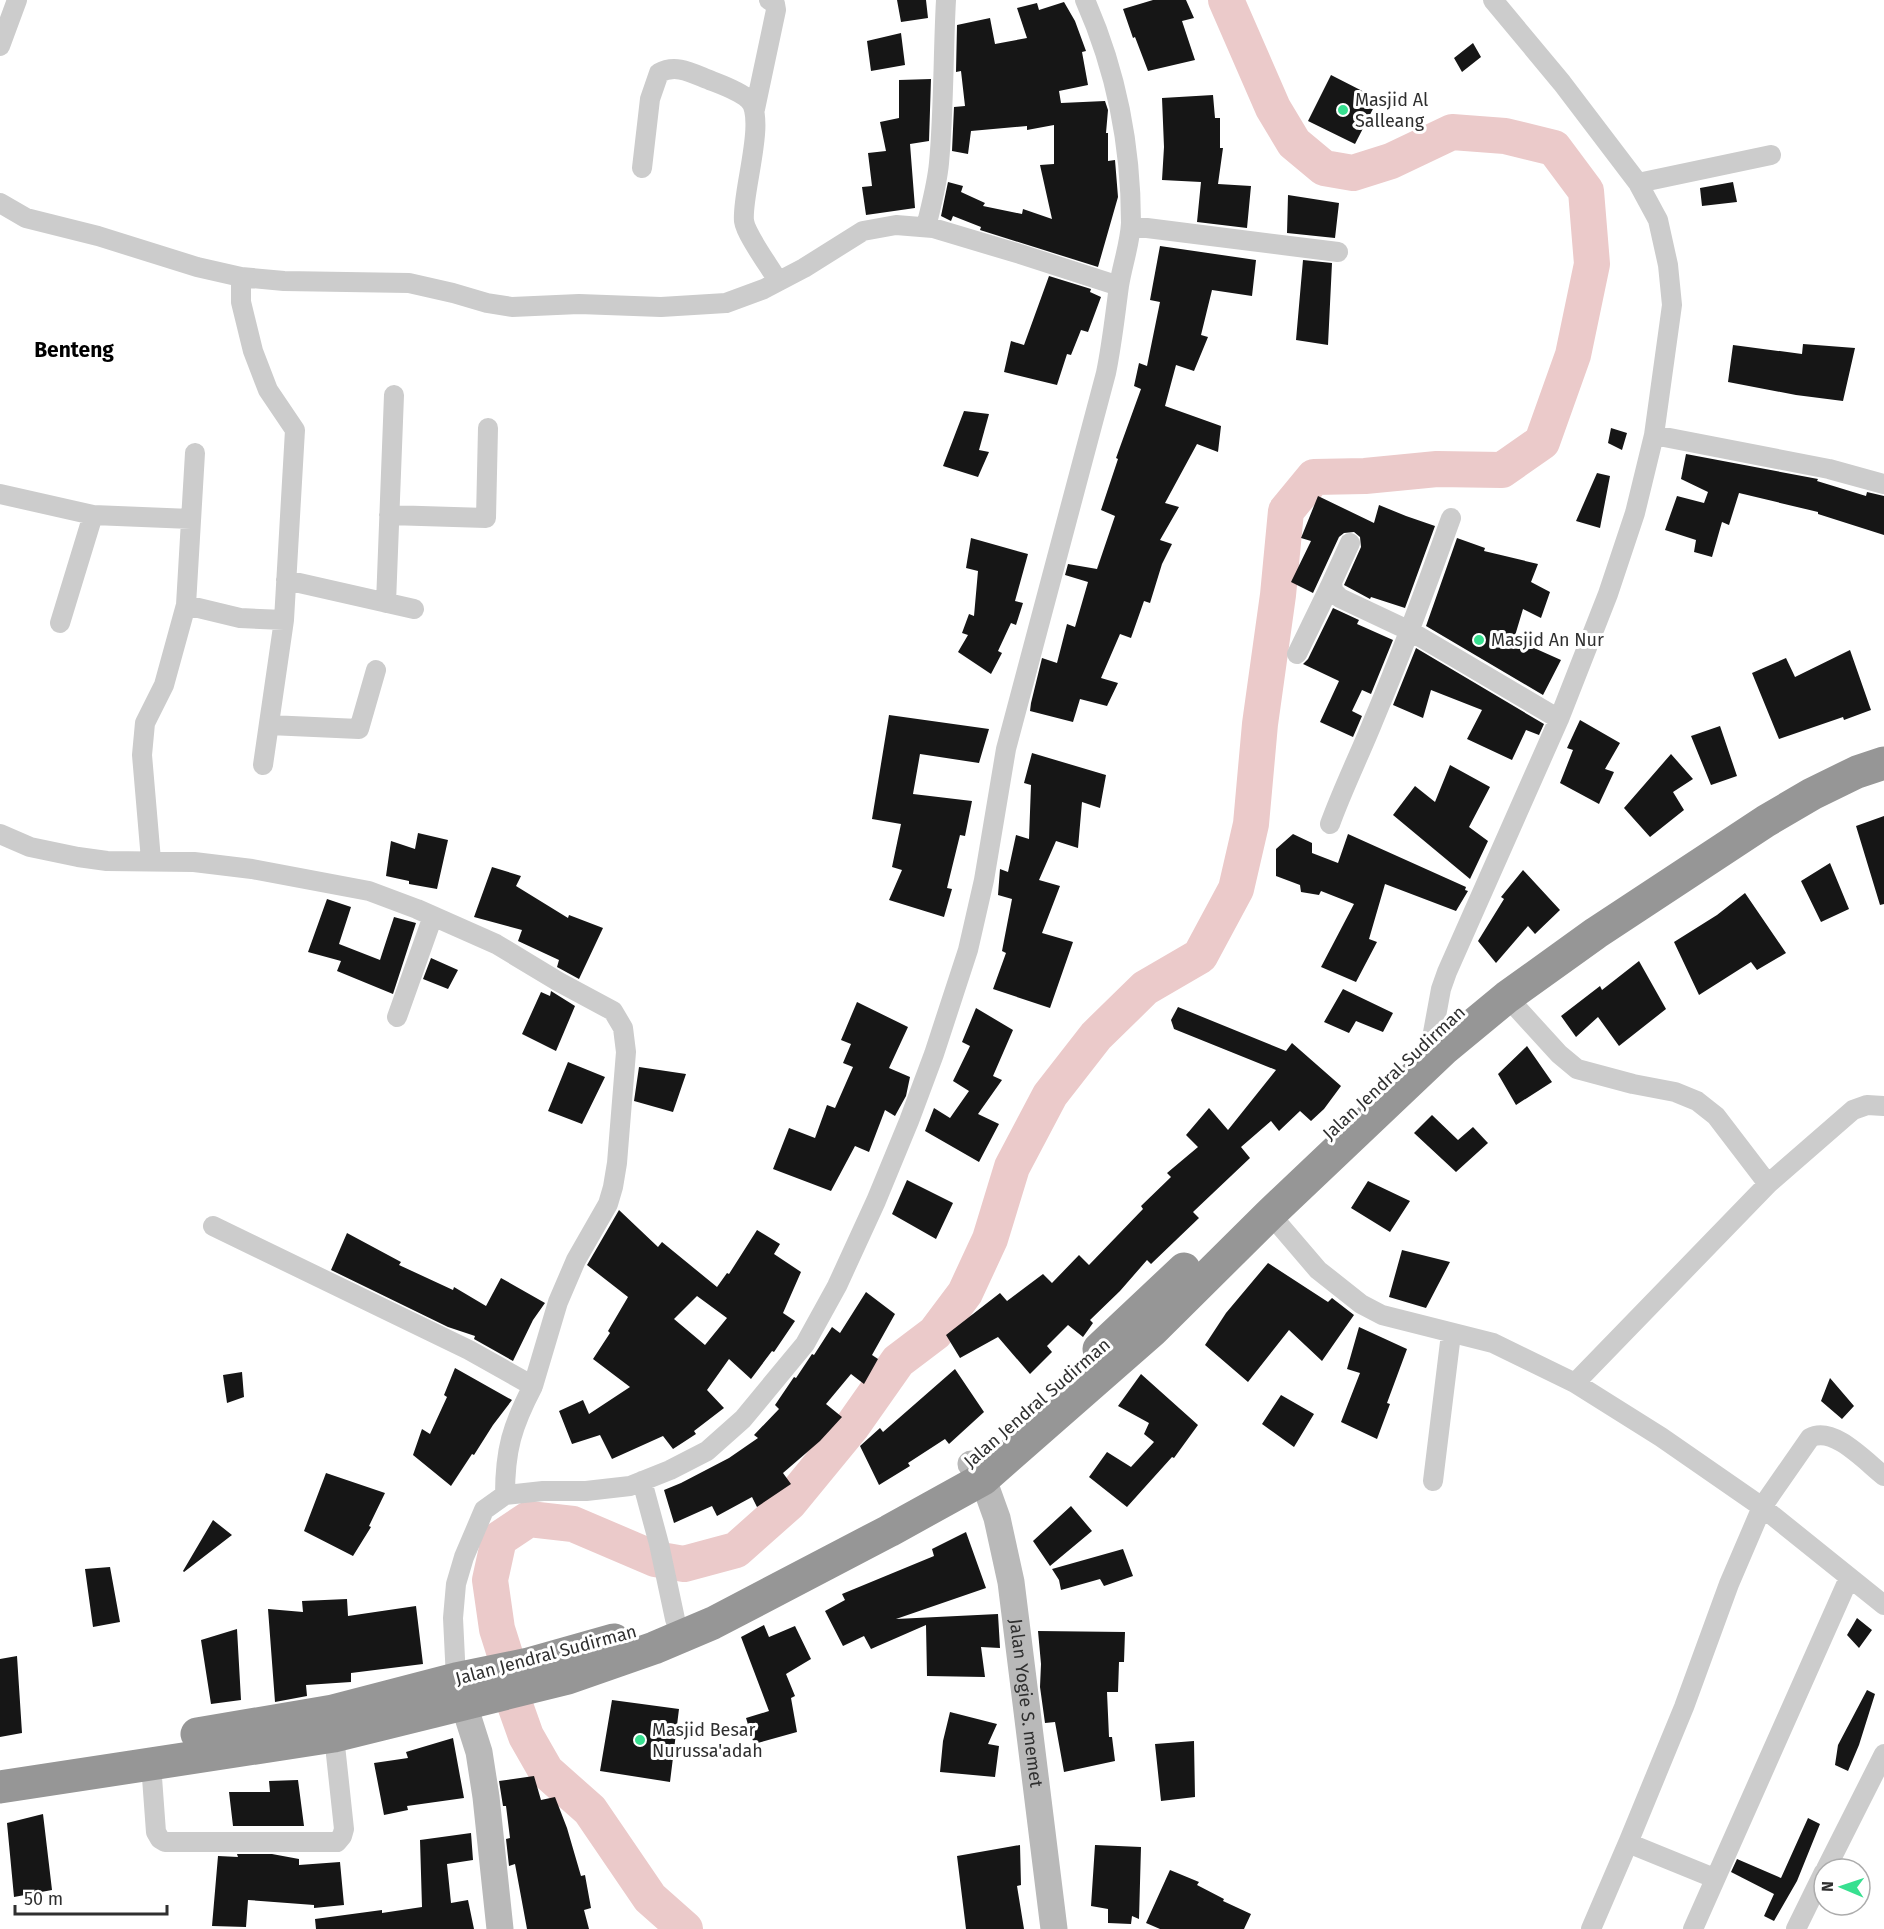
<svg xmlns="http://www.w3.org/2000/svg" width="1884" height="1929" font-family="'Fira Sans',sans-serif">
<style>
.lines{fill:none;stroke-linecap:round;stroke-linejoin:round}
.river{stroke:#ebcaca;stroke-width:36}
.building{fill:#161616;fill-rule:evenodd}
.street{stroke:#ccc;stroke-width:20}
.secondary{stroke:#b9b9b9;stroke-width:27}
.highway{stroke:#969696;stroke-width:33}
.poi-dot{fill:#37e090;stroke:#fff;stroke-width:2}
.labels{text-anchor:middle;stroke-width:6;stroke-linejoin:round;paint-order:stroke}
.poi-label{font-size:18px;fill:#2f2f2f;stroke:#fff;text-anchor:start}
.street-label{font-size:18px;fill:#2f2f2f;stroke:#fff}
.quarter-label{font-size:21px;font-weight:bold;fill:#000;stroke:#fff}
</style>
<rect width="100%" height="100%" fill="#fff"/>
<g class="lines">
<!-- river -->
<path class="river" d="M685,1929L650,1898L590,1810L546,1771L526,1736L510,1691L509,1667L497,1629L490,1580L499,1539L529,1519L573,1524L655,1559L684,1564L736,1550L789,1503L853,1425L898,1361L935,1333L965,1293L990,1239L1012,1167L1050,1095L1096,1036L1145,988L1200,956L1236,889L1251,824L1260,724L1278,595L1286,511L1314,477L1365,476L1437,469L1502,470L1542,442L1573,355L1592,264L1586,191L1554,148L1505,136L1452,132L1391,161L1353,173L1324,168L1294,143L1273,108L1226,0"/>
</g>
<!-- building -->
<path class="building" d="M897,0H926L928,18L901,22Z
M1153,0H1186L1194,18L1182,21L1195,60L1148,71L1135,37L1133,38L1123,9Z
M1064,2L1075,21L1086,51L1082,52L1088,85L1059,91L1061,103L1105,101L1108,110L1106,133H1108V161L1115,160L1118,197L1098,267L980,230L981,227L953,216L951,221L941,216L948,182L963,186L961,192L985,203L983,206L1022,214L1023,209L1052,219L1040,165L1054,164V125L1027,130V126L971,131L968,154L952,151L954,107L965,106L961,71L956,72L957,25L990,18L995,44L1027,38L1017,8L1037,3L1039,10Z
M901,33L905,65L871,71L867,41Z
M1473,43L1481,57L1462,72L1454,58Z
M1331,75L1378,99L1355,144L1308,121Z
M931,79L929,141L910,144L915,208L866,215L862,187L872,186L868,153L886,151L880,122L899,118V80Z
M1213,95L1215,118H1220V148H1223L1218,184L1251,186L1247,228L1197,222L1201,182L1162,180L1164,147L1162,98Z
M1733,182L1737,202L1702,206L1700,188Z
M1288,195L1339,203L1335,238L1287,233Z
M1160,246L1256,260L1252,296L1212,290L1201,335L1208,337L1194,371L1176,365L1165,406L1221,426L1218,452L1197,444L1165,503L1179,507L1160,540L1172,544L1162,564L1150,603L1144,601L1131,638L1120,634L1101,678L1118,683L1107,706L1080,699L1073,722L1030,711L1031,703L1042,658L1057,663L1067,624L1075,627L1088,582L1065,575L1068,564L1097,569L1115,516L1101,510L1118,459L1116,458L1141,389L1134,386L1139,363L1147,366L1160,302L1150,300Z
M1303,260L1332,263L1328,345L1296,340Z
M1049,276L1091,289L1090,292L1101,297L1088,332L1081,330L1071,355L1067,354L1057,385L1004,372L1011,341L1024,345Z
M1803,344L1855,348L1843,401L1796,395L1728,382L1733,345L1802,354Z
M964,411L989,414L979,450L989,452L978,477L943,466Z
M1611,428L1627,433L1622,450L1608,443Z
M1686,454L1818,479L1817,481L1866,496L1867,492L1884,496V535L1818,514V512L1739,493L1729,525L1722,522L1712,557L1694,552L1696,540L1665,530L1677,496L1704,503L1708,492L1681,479Z
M1597,473L1610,476L1600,528L1576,521Z
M1318,496L1374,523L1379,505L1406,516L1435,526L1405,608L1371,597L1370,599L1344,585L1361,547L1360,537L1354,532L1344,533L1339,537L1313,593L1291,582L1311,541L1301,538Z
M971,538L1028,554L1015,601L1023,603L1016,625L1011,623L998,651L1002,653L991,674L958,652L968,635L962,633L969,614L974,616L978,571L966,568Z
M1457,538L1485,548L1484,551L1538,564L1531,582L1550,592L1541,618L1523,609L1514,639L1561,660L1543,695L1426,626Z
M1333,608L1359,620L1357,624L1393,640L1371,694L1362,690L1352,711L1362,716L1353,737L1320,722L1339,681L1303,664L1308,659Z
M1416,648L1544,724L1539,735L1526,730L1512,760L1467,739L1482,710L1431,690L1423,718L1393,705Z
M1850,650L1871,710L1844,720L1843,717L1779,739L1752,673L1786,658L1795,677Z
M889,715L989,729L979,763L920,754L913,794L972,801L965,836L960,835L947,888L952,889L944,917L889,900L902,870L892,867L901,824L872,819Z
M1580,720L1620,743L1605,769L1614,772L1599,804L1560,783L1573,750L1567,748Z
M1720,726L1737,776L1711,785L1691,736Z
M1032,753L1106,775L1100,808L1082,802L1078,848L1056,841L1039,880L1060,886L1042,933L1073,942L1050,1008L993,989L1006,953L1002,951L1012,899L998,895L1000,869L1008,872L1016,835L1029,839L1031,785L1024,783Z
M1671,754L1693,779L1673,792L1684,810L1650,837L1624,808Z
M1450,765L1490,787L1469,827L1488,841L1470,879L1393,815L1415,786L1435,802Z
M1884,816V904L1880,905L1856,826Z
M418,833L448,840L437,889L409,884V881L386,876L391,841L415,849Z
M1293,834L1312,843V853L1338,863L1348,834L1466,887L1465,890L1468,891L1456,911L1385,884L1369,939L1377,942L1356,982L1321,967L1354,904L1321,891L1319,895L1301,892L1300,885L1276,876V849Z
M1830,863L1849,909L1821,922L1801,881Z
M492,867L521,876L516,886L568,918L569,915L603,928L579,979L557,967L559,960L518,941L522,930L474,917Z
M1523,870L1560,910L1535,934L1528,926L1496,963L1478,941L1504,899L1501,897Z
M1745,893L1786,953L1757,970L1751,962L1699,995L1674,942L1717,915Z
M327,899L351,907L339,944L380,960L394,917L416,923L393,994L337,971L341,961L308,952Z
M431,958L458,970L448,989L423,979Z
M1639,961L1666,1009L1619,1046L1598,1017L1576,1037L1561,1016L1600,986L1602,990Z
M1343,989L1393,1013L1383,1032L1356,1021L1349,1033L1324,1022Z
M551,991L575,1006L556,1051L522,1034L541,992L550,996Z
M857,1002L908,1027L889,1068L910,1077L906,1096L895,1116L885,1110L869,1152L855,1146L831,1191L773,1169L789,1128L815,1138L827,1105L835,1108L853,1067L843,1063L851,1044L841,1040Z
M1178,1007L1286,1051L1292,1043L1341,1086L1324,1109L1311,1121L1300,1111L1279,1131L1271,1121L1241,1147L1250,1158L1193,1212L1199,1218L1151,1264L1147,1260L1120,1291L1090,1320L1093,1323L1083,1337L1068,1325L1047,1346L1052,1352L1030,1374L998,1337L960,1358L946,1335L1000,1293L1007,1301L1043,1274L1052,1283L1079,1255L1089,1265L1143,1209L1141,1206L1171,1177L1167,1173L1198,1147L1186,1135L1209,1108L1228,1130L1276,1070L1174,1029L1171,1020Z
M976,1008L1013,1030L993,1076L1002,1080L978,1114L999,1124L979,1162L925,1131L934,1108L950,1118L969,1091L953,1081L970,1046L962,1042Z
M1527,1046L1552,1082L1516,1105L1498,1074Z
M568,1062L605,1077L582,1124L548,1111Z
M639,1067L686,1074L673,1112L634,1101Z
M1432,1115L1458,1140L1473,1127L1488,1143L1456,1172L1414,1133Z
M907,1180L953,1203L936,1239L892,1214Z
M1368,1181L1410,1201L1390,1232L1351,1208Z
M619,1210L658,1247L662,1242L717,1287L727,1273L729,1274L757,1230L780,1244L774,1254L801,1272L783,1313L795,1321L774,1352L772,1351L751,1379L729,1359L707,1390L724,1408L694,1431L696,1434L673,1449L663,1436L612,1459L600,1435L572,1444L559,1411L583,1400L589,1414L630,1387L593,1359L610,1333L608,1331L628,1297L587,1265ZM697,1296L727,1318L705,1345L674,1319Z
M347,1233L401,1262L399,1265L453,1290L454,1287L486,1306L501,1278L545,1303L533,1320L513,1361L474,1339L475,1336L448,1327L331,1270Z
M1402,1250L1450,1262L1426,1308L1389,1297Z
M1268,1263L1328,1302L1332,1298L1354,1315L1322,1361L1289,1330L1248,1382L1205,1345L1226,1313Z
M866,1292L895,1314L872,1355L878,1359L864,1384L851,1374L826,1404L842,1417L820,1441L783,1473L791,1484L757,1507L752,1497L717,1516L712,1506L674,1523L664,1490L681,1483L729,1458L758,1438L754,1435L779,1409L775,1405L794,1377L796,1378L812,1354L814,1355L832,1327L840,1333Z
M1359,1327L1407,1349L1387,1403L1390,1404L1377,1439L1341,1422L1360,1373L1347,1369Z
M455,1368L512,1400L493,1425L474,1455L472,1454L451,1486L413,1455L422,1429L430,1434L447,1397L444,1395Z
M955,1369L984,1412L949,1444L945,1439L908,1463L910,1466L879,1485L860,1446L880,1428L883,1432Z
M242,1372L244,1397L227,1403L223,1375Z
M1141,1374L1198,1425L1174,1458L1172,1457L1127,1507L1089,1477L1107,1452L1131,1467L1154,1442L1144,1434L1149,1423L1118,1406Z
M1830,1378L1854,1406L1842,1419L1821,1401Z
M1281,1395L1314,1414L1294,1447L1262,1424Z
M326,1473L385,1493L369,1526L371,1527L353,1556L304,1531Z
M1071,1506L1092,1531L1050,1566L1033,1541Z
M213,1520L232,1535L184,1572L183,1571Z
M966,1532L986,1588L896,1619L998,1614L1000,1648L981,1647L985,1677L927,1676L926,1625L871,1649L864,1636L843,1646L825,1611L845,1600L842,1594L934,1556L932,1549Z
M1123,1549L1133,1576L1104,1586L1100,1579L1061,1590L1059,1580L1052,1569Z
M110,1567L120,1622L93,1627L85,1569Z
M347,1599L348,1616L416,1606L423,1664L351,1673V1682L306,1685L307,1696L275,1702L268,1609L303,1612L302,1601Z
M1857,1618L1872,1630L1859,1648L1847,1635Z
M764,1625L769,1637L795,1626L811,1659L786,1674L795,1696L791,1698L797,1732L754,1744L746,1718L769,1711L741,1637Z
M237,1629L241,1700L211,1704L201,1640Z
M1038,1631L1125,1632L1124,1662H1119L1118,1692H1107L1109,1737H1112L1115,1761L1064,1772L1055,1722L1045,1723L1040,1687L1041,1664Z
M17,1656L22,1733L0,1737V1659Z
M1867,1690L1875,1694L1859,1745L1848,1771L1835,1765L1838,1745Z
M612,1700L679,1709L670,1782L600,1771Z
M950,1712L997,1724L988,1744L999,1746L995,1777L940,1772L943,1741Z
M453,1738L464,1798L407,1806L408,1810L384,1815L374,1763L408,1758L406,1752Z
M1194,1741L1195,1797L1161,1801L1155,1744Z
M534,1776L541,1800L555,1797L567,1828L581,1876L585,1875L591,1908L584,1910L589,1929H527L515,1864L509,1866L506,1839L510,1838L506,1806H503L499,1781Z
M298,1780L304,1826H233L229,1792H270L269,1781Z
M43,1814L52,1890L14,1897L7,1823Z
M1808,1818L1820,1824L1797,1881L1774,1921L1764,1916L1774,1894L1731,1872L1737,1859L1781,1878Z
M471,1833L473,1860L447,1864L451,1903L468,1900L474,1929H316L315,1919L382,1910V1913L422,1907L420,1840Z
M1020,1845L1021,1885L1017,1886L1024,1929H966L957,1856Z
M1095,1845L1141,1847L1139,1919L1132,1916L1131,1924L1108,1923V1909L1091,1906Z
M237,1854H272L299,1859V1865L340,1862L344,1905L314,1908V1905L248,1900L246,1927L212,1926L218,1856L238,1857Z
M1170,1870L1199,1882L1197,1885L1224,1899L1223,1901L1251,1914L1244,1929H1160L1146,1923Z"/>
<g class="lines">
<!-- street -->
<path class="street" d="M0,46L17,0
M755,109L776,10L775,4L769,0
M642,168L650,99L659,73C675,64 690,72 707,79C719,84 738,90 748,99C768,116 741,194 744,221C746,235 770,267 778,281
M1638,183L1771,155
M0,203L26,218L98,236L197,267L241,277L284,281L409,283L453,293L487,303L512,307L579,304L661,307L726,303L764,289L804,268L863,231L896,225L933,228L1020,254L1119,286
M1131,226L1338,252
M926,227C931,206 937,185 939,163C944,109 943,54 946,0
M241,277V302L253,351L268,390L295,430L284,620L263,765
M1654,435L1829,469L1884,484
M0,494L93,515L191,519
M389,515L486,518L488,428
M1350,543L1332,582L1333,591L1340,598L1410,631L1559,719
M286,580L414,609
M386,603L394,395
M186,605L240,618L284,620
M60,623L93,515
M1297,654L1332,582
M269,725L359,729L376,670
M1330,824C1343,788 1360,754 1374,719C1402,653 1427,585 1451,518
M0,834L30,847L78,857L107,861L194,862L252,869L369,891L417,909L496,944L559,982L613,1011L623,1028L626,1052L617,1163L613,1187L608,1204L576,1260L558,1302L533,1386
M151,860L142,755L145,723L164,685L186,605L195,453
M1507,997L1559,1054L1577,1069L1633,1084L1675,1092L1697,1101L1716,1116L1768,1184
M397,1017L433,916
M1444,1049L1432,1038L1441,989L1447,972L1559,719L1608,594L1635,513L1654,435L1672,305L1668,265L1658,220L1638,183L1562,83L1493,0
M1270,1214L1318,1270L1361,1304L1382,1315L1493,1343L1575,1383L1661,1437L1762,1507L1884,1605
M213,1226L469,1350L533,1386C512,1426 505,1450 505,1495
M1575,1383L1768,1184L1853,1110L1867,1105L1884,1106
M642,1481L659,1544L675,1619L681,1636
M1433,1481L1451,1334
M456,1679L453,1618L456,1584L464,1557L484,1510L505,1495L543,1491H586L630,1486L670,1470L707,1451L743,1419L805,1344L837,1286L876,1201L909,1121L934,1054L968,950L984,880L1006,749L1106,373C1112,344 1115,315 1119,286C1122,266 1130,244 1131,223C1131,146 1116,70 1085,0
M151,1764L156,1832L160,1839L165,1842H337L342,1836L344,1829L334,1736L331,1726
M1826,1869L1884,1754
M1714,1878L1628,1843L1684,1707L1729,1584L1762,1507L1810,1438C1833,1425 1866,1462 1884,1476
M1591,1929L1628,1843
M1693,1929L1849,1578
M1796,1929L1824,1872"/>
<!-- secondary -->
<g class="secondary">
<path id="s1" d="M971,1464L983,1479L997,1518L1011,1582L1054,1929"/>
<path d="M458,1686L479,1752L486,1797L500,1929"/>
</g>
<!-- highway -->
<path class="highway" d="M1099,1349L1184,1269
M197,1734L333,1711L456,1679L529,1664L614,1640
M0,1787L334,1736L568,1678L654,1648L713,1623L889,1531L983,1479L1153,1330L1270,1214L1444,1049L1507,997L1596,933L1766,821L1812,794L1857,772L1884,763"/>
</g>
<!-- markers -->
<g class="poi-dot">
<circle cx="1343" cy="110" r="6"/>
<circle cx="1479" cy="640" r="6"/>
<circle cx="640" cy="1740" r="6"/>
</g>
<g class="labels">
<!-- poi labels -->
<g class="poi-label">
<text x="1355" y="106">Masjid Al<tspan x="1355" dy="21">Salleang</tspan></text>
<text x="1491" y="646">Masjid An Nur</text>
<text x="652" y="1736">Masjid Besar<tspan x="652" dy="21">Nurussa'adah</tspan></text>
</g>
<!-- street labels -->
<g class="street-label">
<text transform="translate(1394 1073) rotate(-43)" y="6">Jalan Jendral Sudirman</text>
<text transform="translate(1037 1403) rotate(-41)" y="6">Jalan Jendral Sudirman</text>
<text transform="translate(546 1655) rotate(-15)" y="6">Jalan Jendral Sudirman</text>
<text dy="6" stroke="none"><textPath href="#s1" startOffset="248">Jalan Yogie S. memet</textPath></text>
</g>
<!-- quarter labels -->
<g class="quarter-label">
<text x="74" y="357">Benteng</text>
</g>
</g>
<!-- north arrow -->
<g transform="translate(1842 1887) rotate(272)"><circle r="28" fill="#ffffff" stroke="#acacac" stroke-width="1.5"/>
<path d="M0-4.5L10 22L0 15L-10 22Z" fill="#37e090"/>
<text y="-9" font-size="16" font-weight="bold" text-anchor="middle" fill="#2f2f2f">N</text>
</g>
<!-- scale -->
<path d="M15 1905v9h152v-9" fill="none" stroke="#2f2f2f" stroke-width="3"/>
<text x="24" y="1905" font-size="18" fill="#2f2f2f" stroke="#ffffff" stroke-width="4.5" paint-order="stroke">50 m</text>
</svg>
